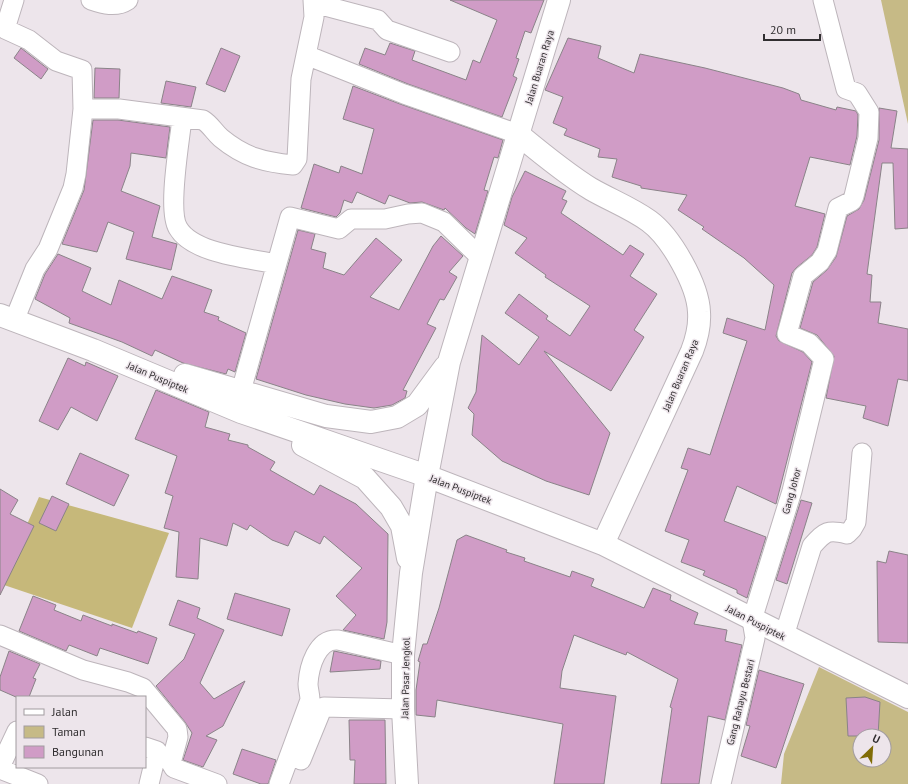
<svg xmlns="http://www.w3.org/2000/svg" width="908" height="784" font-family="'PT Sans',sans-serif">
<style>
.green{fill:#c6ba86;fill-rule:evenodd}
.forest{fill:#c6b87a}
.building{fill:#d09cc6;stroke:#8a8388}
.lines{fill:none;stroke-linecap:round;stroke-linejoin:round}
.minor-casing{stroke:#bdb5bb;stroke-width:21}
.major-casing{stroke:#bdb5bb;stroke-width:24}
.minor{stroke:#fff;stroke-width:19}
.major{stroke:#fff;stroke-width:22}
.labels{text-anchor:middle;stroke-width:3;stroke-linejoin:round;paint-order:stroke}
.street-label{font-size:10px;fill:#312e30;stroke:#ede5eb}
</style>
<rect width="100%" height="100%" fill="#ede5eb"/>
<!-- green -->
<path class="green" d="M881,0H908V125V124Z
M819,667L908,712V784H781L784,754ZM860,736H884V760H860Z"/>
<!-- forest -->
<path class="forest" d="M39,497L169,533L132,628L1,584Z"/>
<!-- building -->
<path class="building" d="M450,0H544L531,33L525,31L516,58L519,59L513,76L517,78L502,117L408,84L359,64L365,48L385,55L390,43L415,51L412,60L466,80L473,60L480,63L497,20Z
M568,38L601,46L598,58L634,73L640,54L705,68L783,88L799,94L801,100L836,110L837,107L856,111L858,115L857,136L850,165L810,157L795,206L825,214L817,247L812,255L796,268L792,273L776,336L779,341L803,352L812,362L776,504L737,486L724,521L766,537L747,598L737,593V590L703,575L705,571L681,562L689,540L665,531L688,470L681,468L688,448L710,455L747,341L723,333L727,318L765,330L774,285L744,258L702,229L704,227L678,210L687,195L641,188V186L612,177L617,159L598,157L600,149L564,135L567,129L553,123L563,97L545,90Z
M21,48L48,69L41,79L14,58Z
M221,48L240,56L225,92L206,84Z
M95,68L120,69L119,98H94Z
M166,81L196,87L191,107L161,103Z
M353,86L400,104L503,140L498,158L494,157L484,190L488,191L475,234L466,228L445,208L444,210L422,202L410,203L389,195L385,204L357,192L352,203L344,200L340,213L336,217L301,208L314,164L339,173L341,166L362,174L374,129L343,119Z
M879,108L897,111L891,148L908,149V228L895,229L893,163H882L867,274L872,275L870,302H881L878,323L908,329V381L898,379L888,426L863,418L866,406L826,398L834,356L817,335L800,328L813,282L827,270L836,257L847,216L859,209L864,200L879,140Z
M93,120H118L170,127L166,158L131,153L130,166L121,191L160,206L152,237L177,244L171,270L126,259L134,232L108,222L97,252L62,244L84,190Z
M525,171L566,191L562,199L567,201L561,213L623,255L630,245L644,254L630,276L657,294L634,330L644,337L611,391L544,351L610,433L589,495L546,481L502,461L472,435L474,414L468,408L476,392L482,335L519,365L539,337L505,313L519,294L548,316L546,319L570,336L590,306L545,277L546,275L515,253L527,238L504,225L512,197Z
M298,230L315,234L311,249L326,253L323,268L344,275L376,238L402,260L370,297L399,310L433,246L441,236L463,256L449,272L457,277L444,300L440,299L427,324L436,328L403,390L407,391L405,398L392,405L374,408L345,404L306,395L256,379Z
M58,254L91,268L82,291L111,305L119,280L162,299L172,276L212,290L204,312L219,317L218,320L246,333L235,372L228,369L226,374L183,363L155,350L152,356L122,342L69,323L70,318L35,299L45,274Z
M68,358L85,366L86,362L118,376L97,421L71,407L58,430L39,421Z
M156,390L209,412L205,427L230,434L228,440L248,445V447L275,462L270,470L314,495L320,485L356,504L388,534L387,622L384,639L343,630L356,615L336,596L362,568L324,536L320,544L295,531L288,546L272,540L250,525L247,530L233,523L227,546L200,538L198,579L176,577L179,532L164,528L173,496L165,493L177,456L135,439Z
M80,453L129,475L114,506L66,484Z
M0,489L18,500L10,514L34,526L0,595Z
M52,496L69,504L56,531L39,523Z
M801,500L812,503L787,584L776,580Z
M466,535L507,550L506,552L525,558L524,561L570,577L572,571L594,579L591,586L644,608L653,588L671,595L670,600L698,613L694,624L727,630L725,641L742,645L725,720L708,716L699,784H661L672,708L670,707L678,679L627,652L626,655L574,635L562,671L560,688L616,696L604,784H554L563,724L437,700L435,717L416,715V690L420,662L418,661L423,644H427L439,608L457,540Z
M889,551L908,555V643L878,642L877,561L886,563Z
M235,593L290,609L282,636L227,619Z
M33,596L56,605L54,610L81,621L83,615L112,626V624L137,633L138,631L157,638L148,664L100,648L97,656L69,645L66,651L19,631Z
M178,600L200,608L197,618L224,630L200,683L214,699L245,681L223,726L206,736L217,740L203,767L183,760L192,733L185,722L156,686L184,659L195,634L169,625Z
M9,651L40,664L33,678L36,679L29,697H16L0,690V677Z
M334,651L381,661L380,669L330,672Z
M759,670L804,684L776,768L741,756L750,726L746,725Z
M865,697L880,702L878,736H848L846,698Z
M349,720H385L386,784H354L355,760H350Z
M242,749L276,760L268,784H261L233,774Z"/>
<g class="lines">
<defs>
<path id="minor" d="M14,0L5,29L29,40L56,61L82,70L83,109L76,174L73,188L48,249L35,269L14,321
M91,0C103,4 116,8 128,0
M313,0L314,17L306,55L404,94L518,134
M314,3L378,20L387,30L450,52
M83,109H119L203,120C211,125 214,132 221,138C244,157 263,162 293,165L297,159L301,79L306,55
M182,118C180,140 167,210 178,228C193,254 249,258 276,264
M241,391L290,217L339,229L351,219H385L408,214L422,213L444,222L481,258
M0,635L83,670L128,682L143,688L177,729L178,737L171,763L174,768L217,784
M784,636L812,546C825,532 827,529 847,534L852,529L856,522L862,453
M145,747L157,751L149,784
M301,760L321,711L324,707L403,709
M0,767L17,731
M0,769L38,784
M279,784L310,700C310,694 308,689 308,684C309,667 317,638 338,640L403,655
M721,784L755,638L752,620L792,491L824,359L809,343L787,334L803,276L820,262L827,251L838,208L852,201L854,196L868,138L869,112L857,93L846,89L823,0"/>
<path id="major" d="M518,134C541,153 565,173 591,189C610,200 631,208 649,221C671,237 698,285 699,312C700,326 697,338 692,351L603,544
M0,315L93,350L241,412L427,476L603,544L908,697
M185,375L326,416L371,422L397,417L417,405L445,367
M303,445L365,478L391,507L402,526L408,558
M407,784L403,709V655L411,573L427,476L449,362L559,0"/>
</defs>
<!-- minor casing -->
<use href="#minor" class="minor-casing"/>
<!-- major casing -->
<use href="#major" class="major-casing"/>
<!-- minor -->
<use href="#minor" class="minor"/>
<!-- major -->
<use href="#major" class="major"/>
</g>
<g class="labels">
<!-- street labels -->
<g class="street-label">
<text transform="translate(539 67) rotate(-73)" y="4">Jalan Buaran Raya</text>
<text transform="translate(680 375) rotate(-67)" y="4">Jalan Buaran Raya</text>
<text transform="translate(158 377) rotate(23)" y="4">Jalan Puspiptek</text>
<text transform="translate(461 489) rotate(21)" y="4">Jalan Puspiptek</text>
<text transform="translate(791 491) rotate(-75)" y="4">Gang Johor</text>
<text transform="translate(756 622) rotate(27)" y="4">Jalan Puspiptek</text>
<text transform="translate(405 678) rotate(-89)" y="4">Jalan Pasar Jengkol</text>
<text transform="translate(740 702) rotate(-76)" y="4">Gang Rahayu Bestari</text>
</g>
</g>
<!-- legend -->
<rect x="16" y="696" width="130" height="72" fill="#ede5eb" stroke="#a29ca0"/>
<rect x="24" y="709" width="20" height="6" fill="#ffffff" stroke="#a29ca0"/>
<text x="52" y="716" font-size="12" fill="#312e30">Jalan</text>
<rect x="24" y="726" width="20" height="12" fill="#c6ba86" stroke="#a29ca0"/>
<text x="52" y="736" font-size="12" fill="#312e30">Taman</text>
<rect x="24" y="746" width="20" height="12" fill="#d09cc6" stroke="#a29ca0"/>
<text x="52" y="756" font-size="12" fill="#312e30">Bangunan</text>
<!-- north arrow -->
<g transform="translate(872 748) rotate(25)"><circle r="19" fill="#ede5eb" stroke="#a29ca0"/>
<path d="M0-3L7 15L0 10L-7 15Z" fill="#806c07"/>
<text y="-6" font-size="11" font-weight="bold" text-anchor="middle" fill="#312e30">U</text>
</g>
<!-- scale -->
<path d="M764 34v6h56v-6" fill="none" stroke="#312e30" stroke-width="2"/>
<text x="770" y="34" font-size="12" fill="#312e30" stroke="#ede5eb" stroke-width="3" paint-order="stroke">20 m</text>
</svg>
